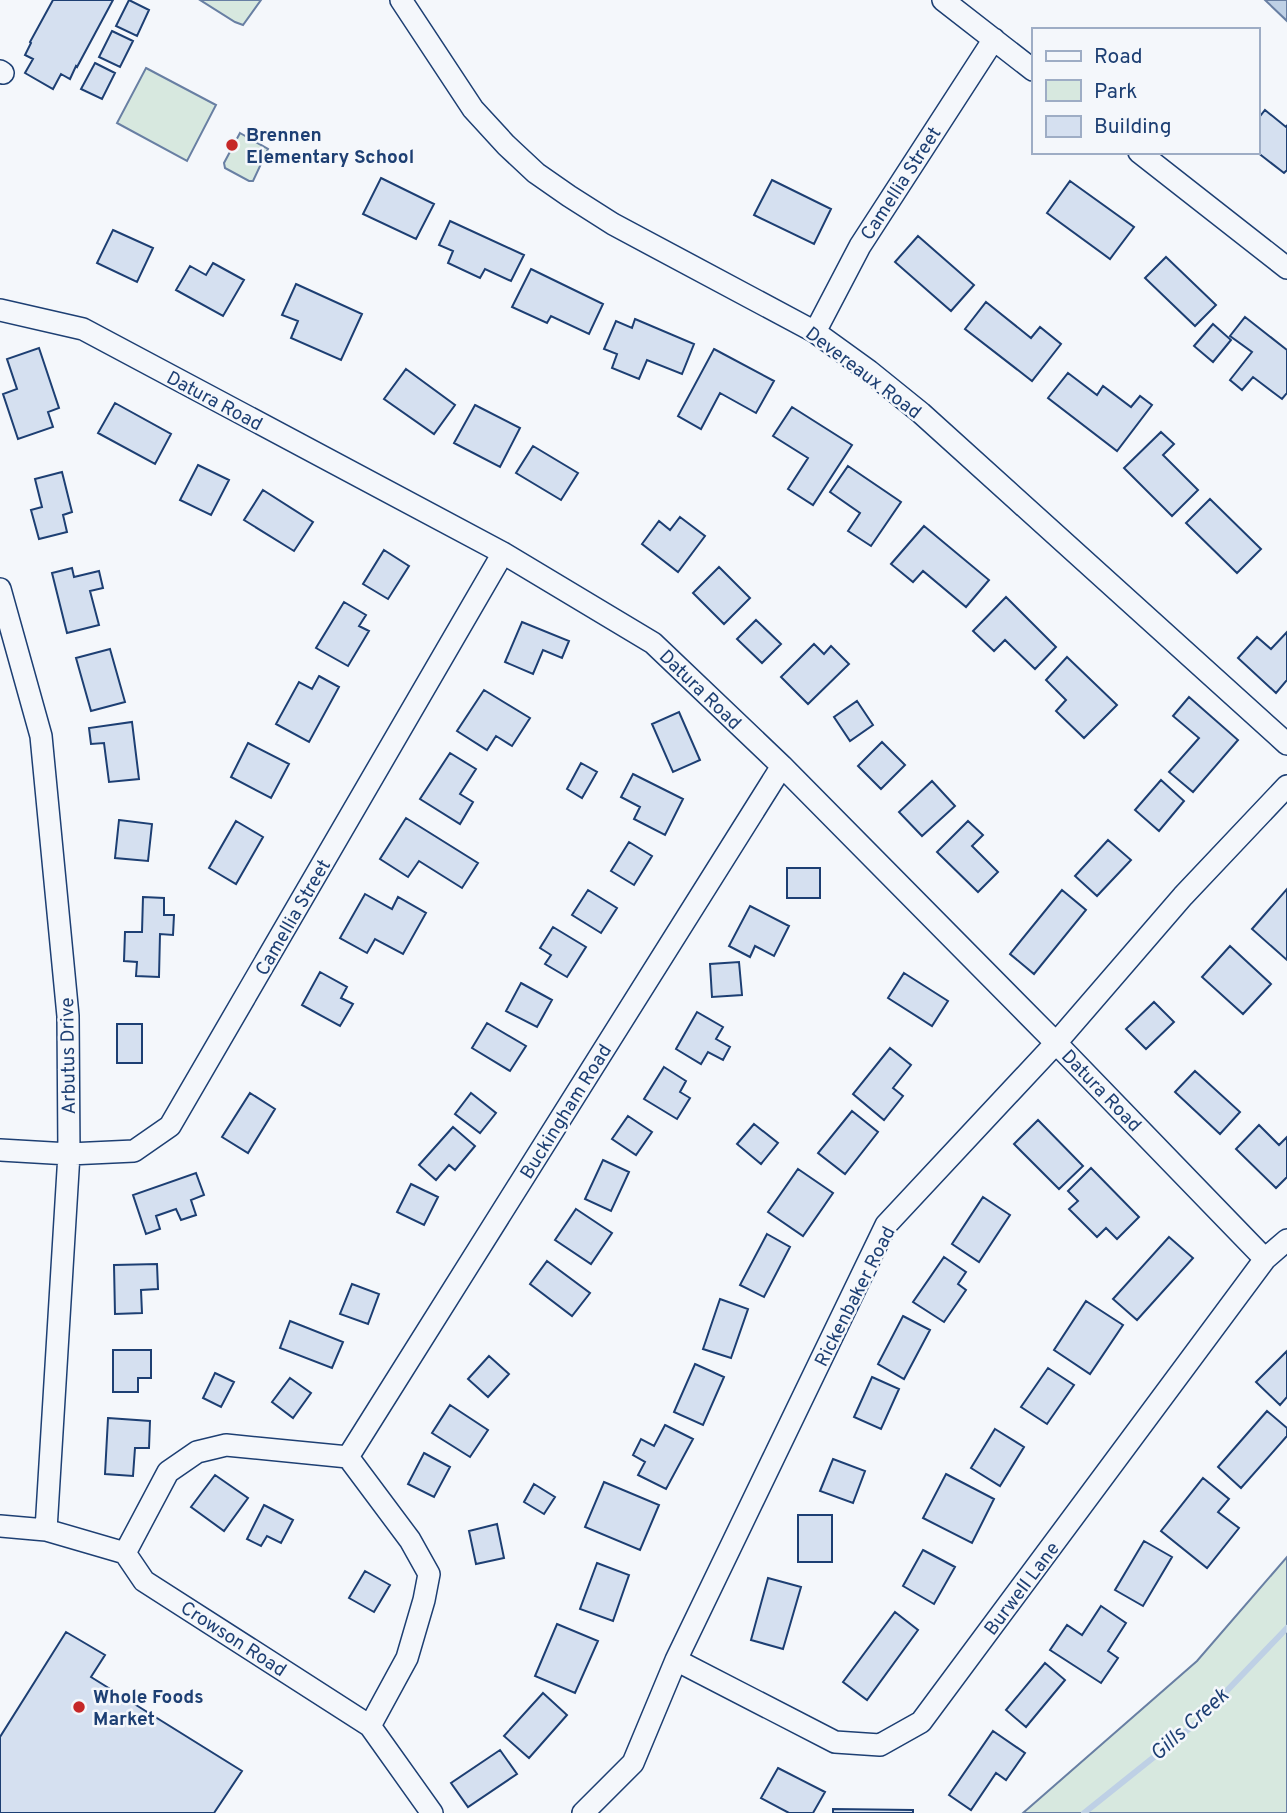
<svg xmlns="http://www.w3.org/2000/svg" width="1287" height="1813" font-family="Overpass,sans-serif">
<style>
.green{fill:#d7e8df;stroke:#687fa3;stroke-width:2}
.water{fill:#bed0e5;stroke:#687fa3;stroke-width:2}
.lines{fill:none;stroke-linecap:round;stroke-linejoin:round}
.stream{stroke:#bed0e5;stroke-width:6}
.building{fill:#d5e0f0;stroke:#1d3f73;stroke-width:2}
.minor-casing{stroke:#1d3f73;stroke-width:24}
.minor{stroke:#f4f7fb;stroke-width:21}
.poi-dot{fill:#c62828;stroke:#f4f7fb;stroke-width:2.5}
.labels{text-anchor:middle;stroke-width:5;stroke-linejoin:round;paint-order:stroke}
.poi-label{font-size:19px;font-weight:bold;fill:#1d3f73;stroke:#f4f7fb;text-anchor:start}
.street-label{font-size:19px;fill:#1d3f73;stroke:#f4f7fb}
.water-label{font-size:21px;font-style:italic;fill:#1d3f73;stroke:#f4f7fb}
</style>
<rect width="100%" height="100%" fill="#f4f7fb"/>
<!-- green -->
<path class="green" d="M200,0H261L243,25L235,22Z
M146,68L216,105L187,161L117,123Z
M240,133L268,149L253,181H249L225,168L224,163Z
M1287,1557V1813H1023L1197,1661Z"/>
<!-- water -->
<path class="water" d="M1265,0H1287V21Z"/>
<g class="lines">
<!-- stream -->
<path class="stream" d="M1084,1813L1194,1725L1287,1628"/>
</g>
<!-- building -->
<path class="building" d="M53,0H113L77,67L76,66L70,79L61,74L53,89L25,73L33,59L25,55L31,43L30,42Z
M129,0L149,10L137,36L116,26Z
M112,31L133,41L120,67L99,57Z
M95,63L115,73L102,99L81,89Z
M1265,110L1286,127L1287,125V170L1284,173L1257,152V120Z
M381,178L434,204L416,239L363,214Z
M772,180L831,209L814,244L754,215Z
M1070,181L1134,227L1110,259L1047,213Z
M450,221L524,255L511,281L485,269L480,278L448,263L453,251L439,245Z
M113,230L153,248L137,282L97,263Z
M918,236L974,285L951,311L895,262Z
M1166,257L1216,305L1195,326L1145,278Z
M213,263L244,280L223,316L176,290L190,266L206,275Z
M531,269L603,304L589,334L551,316L547,323L512,307Z
M296,284L362,314L341,360L291,338L298,321L282,315Z
M986,302L1031,338L1040,327L1061,344L1032,381L965,329Z
M1245,317L1287,350V393L1282,399L1253,377L1242,390L1230,380L1252,352L1230,336Z
M635,319L694,344L682,374L647,360L639,379L612,368L617,354L604,349L616,321L632,328Z
M1213,324L1231,340L1213,362L1194,346Z
M39,348L59,408L48,412L53,427L18,439L3,394L17,389L7,359Z
M714,349L774,381L756,413L720,393L701,429L678,416Z
M406,369L455,405L434,434L384,399Z
M1068,373L1097,395L1103,386L1131,407L1140,396L1152,405L1117,451L1048,398Z
M115,403L171,434L155,464L98,433Z
M475,405L520,428L500,467L454,443Z
M792,407L852,445L813,505L788,489L808,458L773,436Z
M1161,432L1174,444L1163,455L1198,490L1172,516L1124,468Z
M533,446L578,473L561,500L516,473Z
M198,465L229,480L211,515L180,500Z
M848,466L901,502L871,546L848,531L860,513L830,492Z
M62,472L72,512L63,515L67,532L39,539L31,510L42,507L35,479Z
M263,490L313,522L294,551L244,520Z
M1210,499L1261,549L1237,573L1186,523Z
M680,517L705,536L678,572L642,544L659,521L670,530Z
M924,526L989,580L966,607L923,571L913,582L891,564Z
M384,550L409,566L388,599L363,584Z
M719,567L750,598L724,624L693,593Z
M72,568L74,577L99,571L103,588L90,591L99,625L67,633L52,573Z
M1006,597L1056,647L1035,669L1005,640L994,651L973,631Z
M344,602L366,615L359,626L369,631L348,666L316,648Z
M756,620L781,644L762,663L737,639Z
M522,622L569,641L562,658L543,650L533,674L505,662Z
M1287,632V680L1276,693L1238,658L1257,637L1271,649Z
M814,644L824,654L831,646L849,664L808,704L781,677Z
M110,649L125,702L91,711L76,658Z
M1067,657L1117,705L1084,738L1056,711L1066,700L1046,680Z
M319,676L339,687L309,742L276,724L299,682L312,689Z
M484,690L530,718L512,746L496,736L487,750L457,731Z
M1189,697L1238,740L1193,792L1169,772L1199,738L1173,716Z
M857,701L873,725L850,741L834,717Z
M679,712L700,760L673,772L652,724Z
M132,722L139,779L109,782L104,743L91,744L89,728Z
M882,742L905,765L881,789L858,766Z
M248,743L289,764L271,798L231,777Z
M450,753L476,769L460,794L473,802L460,824L420,799Z
M581,763L597,772L582,798L567,789Z
M633,774L683,799L665,835L634,819L640,807L621,797Z
M1161,780L1184,801L1159,831L1135,810Z
M932,781L955,806L922,836L899,812Z
M406,818L478,863L462,888L419,861L408,877L380,859Z
M119,820L152,824L148,861L115,858Z
M236,821L263,837L236,884L209,868Z
M968,821L983,835L972,846L998,872L978,892L937,852Z
M1108,840L1131,860L1097,896L1075,876Z
M629,842L652,856L634,885L611,871Z
M787,868H820V898H787Z
M1287,889V960L1252,929Z
M588,890L617,908L601,933L572,915Z
M1062,890L1086,910L1034,974L1010,954Z
M365,894L392,909L398,897L426,913L403,954L375,939L367,953L340,938Z
M143,897L164,898V915H174L173,935L160,934L159,977L136,976L137,962L124,961L125,932H142Z
M750,906L789,926L774,956L755,946L750,957L729,946Z
M553,927L586,947L567,977L545,964L551,955L540,948Z
M1230,946L1271,984L1243,1014L1202,977Z
M739,962L742,995L712,997L710,964Z
M320,972L347,987L341,998L353,1004L340,1026L302,1005Z
M904,973L948,1001L932,1026L888,998Z
M521,983L552,1000L537,1027L506,1011Z
M1154,1002L1174,1022L1146,1049L1126,1029Z
M697,1012L723,1027L716,1039L730,1047L723,1060L708,1052L701,1064L676,1049Z
M487,1023L526,1046L510,1071L472,1048Z
M117,1024H142V1063H117Z
M890,1048L911,1065L893,1088L903,1096L884,1120L853,1094Z
M664,1067L686,1081L680,1092L690,1098L677,1119L644,1099Z
M1195,1071L1240,1112L1220,1134L1175,1092Z
M250,1093L275,1109L248,1153L222,1137Z
M471,1093L496,1113L480,1133L455,1114Z
M852,1111L878,1132L845,1174L818,1153Z
M628,1116L652,1132L636,1155L612,1139Z
M1038,1120L1083,1166L1059,1189L1014,1144Z
M754,1124L778,1143L761,1164L737,1144Z
M1259,1125L1279,1145L1287,1137V1177L1276,1188L1236,1149Z
M453,1127L475,1146L455,1170L449,1165L436,1180L419,1165Z
M603,1160L629,1172L611,1211L585,1199Z
M1091,1168L1139,1217L1117,1239L1106,1228L1097,1237L1069,1209L1078,1201L1068,1191Z
M798,1169L833,1193L803,1236L768,1212Z
M196,1173L204,1195L191,1200L196,1215L181,1220L176,1209L156,1216L160,1229L146,1234L133,1195Z
M411,1184L438,1197L424,1225L397,1212Z
M983,1197L1010,1215L979,1262L952,1244Z
M576,1209L612,1233L591,1264L555,1240Z
M767,1234L790,1247L764,1297L740,1285Z
M1169,1237L1193,1258L1137,1320L1113,1299Z
M944,1257L966,1272L958,1284L966,1290L944,1322L913,1302Z
M547,1261L590,1293L572,1316L530,1284Z
M157,1264L158,1289L141,1290L142,1313L115,1314L114,1265Z
M352,1284L379,1294L368,1324L340,1314Z
M720,1299L748,1309L731,1358L703,1349Z
M1086,1301L1123,1325L1090,1374L1054,1350Z
M903,1316L930,1330L904,1379L878,1364Z
M290,1321L343,1342L332,1368L280,1348Z
M113,1350H151V1378H138V1392H113Z
M1287,1351V1397L1280,1405L1256,1382Z
M489,1356L509,1374L488,1397L468,1379Z
M695,1364L724,1377L703,1425L674,1412Z
M1048,1368L1074,1385L1047,1424L1021,1407Z
M215,1373L234,1382L221,1407L203,1398Z
M872,1377L899,1389L881,1429L854,1417Z
M290,1378L311,1393L293,1418L272,1402Z
M450,1405L488,1430L470,1457L432,1433Z
M1267,1411L1287,1428V1436L1241,1488L1218,1467Z
M108,1418L150,1421L149,1448H135L133,1476L105,1474Z
M665,1425L693,1439L666,1489L638,1475L645,1462L633,1455L641,1439L654,1446Z
M995,1429L1024,1447L1000,1486L971,1468Z
M424,1453L450,1467L434,1497L408,1484Z
M833,1459L865,1471L853,1503L820,1491Z
M946,1474L994,1499L972,1543L923,1518Z
M215,1475L248,1498L224,1531L191,1507Z
M1203,1478L1229,1499L1218,1512L1239,1528L1207,1568L1161,1531Z
M604,1482L659,1505L640,1550L585,1527Z
M534,1484L555,1497L544,1514L524,1502Z
M264,1505L293,1520L281,1543L267,1536L261,1546L247,1539Z
M798,1515H832V1562H798Z
M497,1524L504,1558L476,1564L469,1531Z
M1144,1541L1172,1557L1143,1606L1115,1590Z
M923,1550L955,1567L934,1604L903,1586Z
M597,1563L629,1575L613,1621L580,1609Z
M365,1571L390,1585L374,1612L349,1598Z
M768,1578L801,1587L783,1649L751,1640Z
M1101,1606L1126,1623L1108,1651L1118,1658L1101,1683L1050,1650L1067,1625L1082,1635Z
M895,1612L918,1630L867,1700L843,1682Z
M557,1624L598,1641L575,1693L535,1676Z
M66,1632L105,1655L91,1677L242,1771L214,1813H0V1737Z
M1045,1663L1065,1680L1026,1727L1006,1710Z
M543,1693L567,1715L529,1758L504,1736Z
M993,1731L1025,1753L1006,1780L996,1773L971,1810L949,1795Z
M500,1750L517,1774L468,1807L451,1783Z
M778,1768L825,1792L813,1813H789L761,1798Z
M833,1809L913,1810V1813H833Z"/>
<g class="lines">
<defs>
<path id="minor" d="M401,0L473,109L506,145L536,173L569,196L613,224L815,332L869,371L921,413L1287,744
M943,0L1033,70
M0,71L3,73
M1139,152L1287,268
M0,310L83,329L503,553L653,643L782,766L1056,1043L1265,1259
M815,332L860,246L994,39
M0,589L41,736L68,1016L69,1154L46,1530
M0,1150L69,1154L134,1151L170,1126L503,553
M348,1457L782,766
M0,1526L46,1530L125,1553L144,1581L370,1726L432,1813
M125,1553L168,1472L197,1452L226,1445L348,1457L410,1540L429,1574L424,1600L407,1658L370,1726
M676,1660L835,1742L880,1745L921,1722L1265,1259L1287,1240
M583,1813L633,1763L676,1660L886,1225L1056,1043L1183,896L1287,786"/>
</defs>
<!-- minor casing -->
<use href="#minor" class="minor-casing"/>
<!-- minor -->
<use href="#minor" class="minor"/>
</g>
<!-- markers -->
<g class="poi-dot">
<circle cx="232" cy="145" r="7"/>
<circle cx="79" cy="1707" r="7"/>
</g>
<g class="labels">
<!-- poi labels -->
<g class="poi-label">
<text x="246" y="141">Brennen<tspan x="246" dy="22">Elementary School</tspan></text>
<text x="93" y="1703">Whole Foods<tspan x="93" dy="22">Market</tspan></text>
</g>
<!-- street labels -->
<g class="street-label">
<text transform="translate(900 183) rotate(-57)" y="7">Camellia Street</text>
<text transform="translate(864 372) rotate(37)" y="7">Devereaux Road</text>
<text transform="translate(215 400) rotate(28)" y="7">Datura Road</text>
<text transform="translate(701 689) rotate(44)" y="7">Datura Road</text>
<text transform="translate(292 917) rotate(-60)" y="7">Camellia Street</text>
<text transform="translate(67 1056) rotate(-91)" y="7">Arbutus Drive</text>
<text transform="translate(1102 1090) rotate(46)" y="7">Datura Road</text>
<text transform="translate(565 1111) rotate(-58)" y="7">Buckingham Road</text>
<text transform="translate(854 1296) rotate(-63)" y="7">Rickenbaker Road</text>
<text transform="translate(1021 1588) rotate(-53)" y="7">Burwell Lane</text>
<text transform="translate(234 1638) rotate(33)" y="7">Crowson Road</text>
</g>
<!-- water labels -->
<g class="water-label">
<text transform="translate(1189 1724) rotate(-42)" y="7">Gills Creek</text>
</g>
</g>
<!-- legend -->
<rect x="1032" y="28" width="228" height="126" fill="#f4f7fb" stroke="#9eadc5" stroke-width="2"/>
<rect x="1046" y="51" width="35" height="10" fill="#f4f7fb" stroke="#9eadc5" stroke-width="2"/>
<text x="1094" y="63" font-size="21" fill="#1d3f73">Road</text>
<rect x="1046" y="80" width="35" height="21" fill="#d7e8df" stroke="#9eadc5" stroke-width="2"/>
<text x="1094" y="98" font-size="21" fill="#1d3f73">Park</text>
<rect x="1046" y="116" width="35" height="21" fill="#d5e0f0" stroke="#9eadc5" stroke-width="2"/>
<text x="1094" y="133" font-size="21" fill="#1d3f73">Building</text>
</svg>
